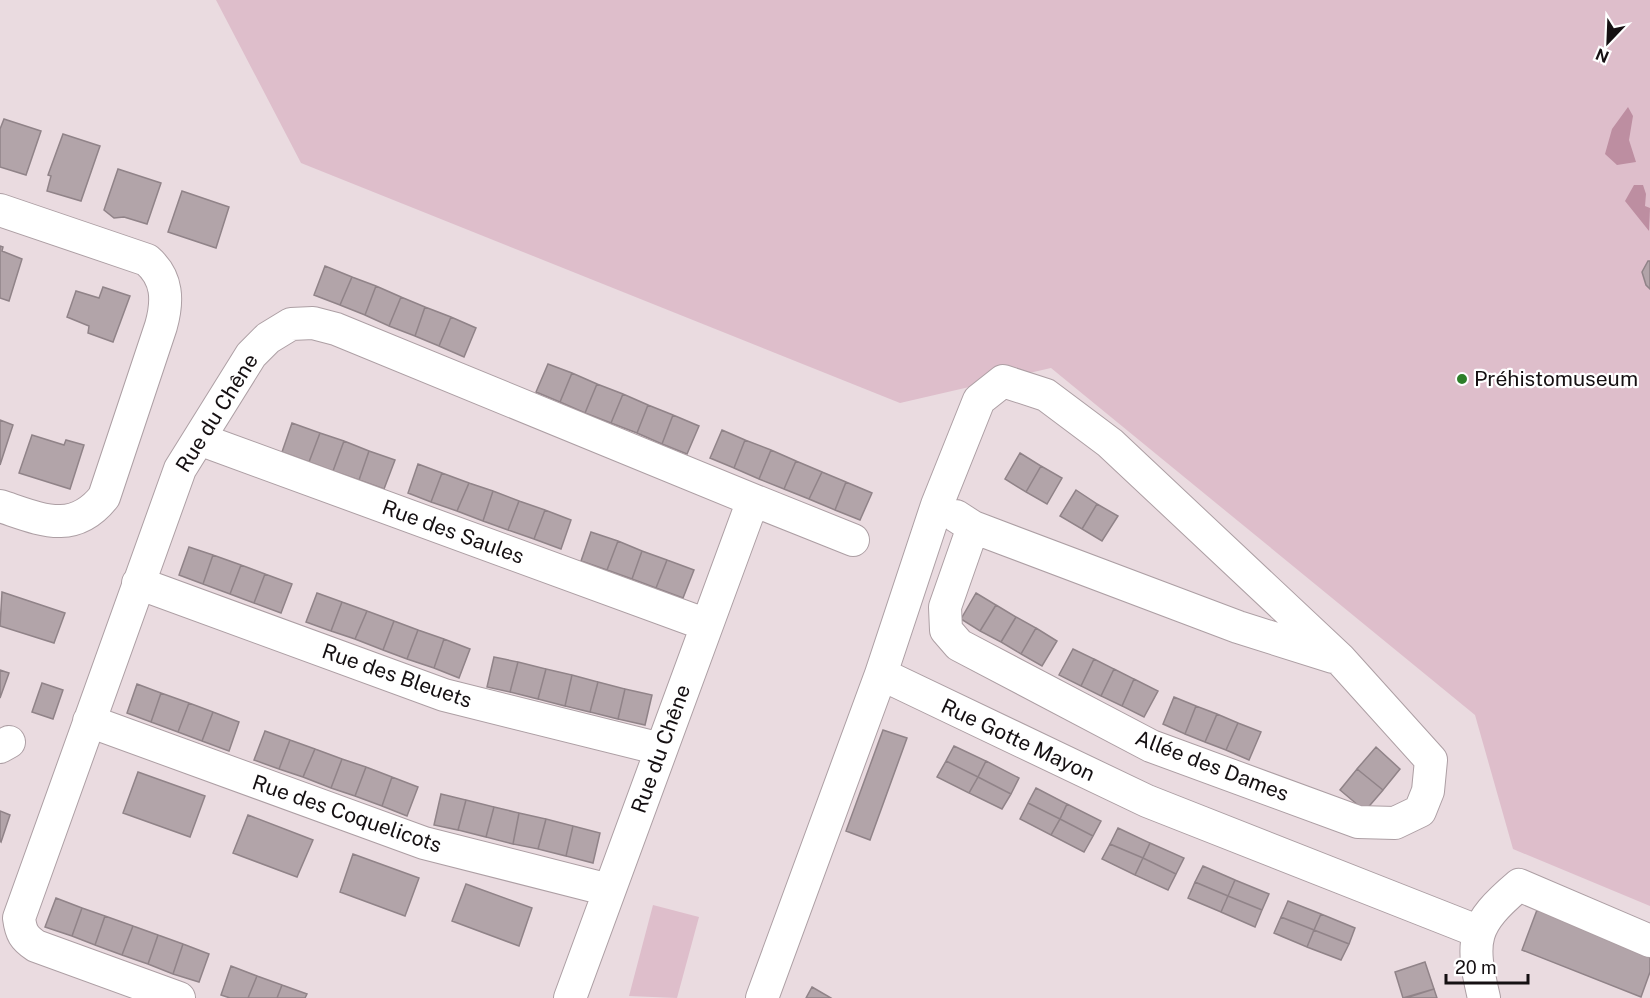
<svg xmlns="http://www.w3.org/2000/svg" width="1650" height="998" font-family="'Public Sans',sans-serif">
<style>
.green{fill:#debecb}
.water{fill:#bd8ea1}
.building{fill:#b2a4a9;stroke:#908388;stroke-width:1.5}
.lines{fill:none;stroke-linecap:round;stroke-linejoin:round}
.minor-casing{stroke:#ad9fa4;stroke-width:34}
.minor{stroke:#fff;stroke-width:32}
.poi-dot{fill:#2d7e29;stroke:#fff;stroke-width:2}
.labels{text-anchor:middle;stroke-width:4.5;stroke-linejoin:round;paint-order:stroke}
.poi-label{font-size:21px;fill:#151012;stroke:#fff;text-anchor:start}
.street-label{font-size:21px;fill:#151012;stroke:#fff}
</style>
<rect width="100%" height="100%" fill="#eadbe0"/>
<!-- green -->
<path class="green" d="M216,0H1650V906L1513,849L1475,715L1051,368L900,403L301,163Z
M653,905L699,917L677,998L629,996Z"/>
<!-- water -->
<path class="water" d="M1628,107L1633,116L1629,140L1636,162L1617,165L1605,154L1612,129Z
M1634,185H1643L1646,194L1645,206L1650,208L1649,231L1625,201Z"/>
<!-- building -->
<path class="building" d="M4,119L41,131L26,175L0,167V129Z
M63,134L100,146L81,201L47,191L51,176L48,175Z
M118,169L161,183L147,224L124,217L114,218L104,210Z
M182,191L229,207L216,248L168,232Z
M0,246L3,247L2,251L22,259L9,301L0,298Z
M1648,261H1650V289L1646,285L1642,272Z
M325,266L352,277L340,305L314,295Z
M352,277L376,286L365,315L340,305Z
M376,286L401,297L389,326L365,315Z
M103,287L130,296L113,342L88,333L89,326L67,317L76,291L99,298Z
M401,297L425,307L415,336L389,326Z
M425,307L451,317L439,346L415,336Z
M451,317L476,328L464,357L439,346Z
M548,364L572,373L560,402L536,392Z
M572,373L597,384L585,413L560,402Z
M597,384L623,394L611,423L585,413Z
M623,394L648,405L637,433L611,423Z
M648,405L673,415L662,444L637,433Z
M673,415L699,426L687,454L662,444Z
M0,420L13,425L0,465Z
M292,423L320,433L309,462L282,452Z
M722,430L745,440L734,468L710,458Z
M320,433L344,441L333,471L309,462Z
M32,435L64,445L66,440L84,445L70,489L19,473Z
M745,440L771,450L759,479L734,468Z
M344,441L369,451L359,480L333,471Z
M771,450L796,461L784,489L759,479Z
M369,451L395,460L384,489L359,480Z
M1020,453L1041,466L1026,492L1005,479Z
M796,461L822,472L809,499L784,489Z
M418,464L442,473L431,502L408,493Z
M1041,466L1062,478L1047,504L1026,492Z
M822,472L846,482L835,510L809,499Z
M442,473L469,483L457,511L431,502Z
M846,482L872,493L860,520L835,510Z
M469,483L493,491L483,521L457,511Z
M1076,490L1097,504L1082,529L1060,516Z
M493,491L519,501L508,530L483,521Z
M519,501L545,510L534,539L508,530Z
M1097,504L1118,516L1102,541L1082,529Z
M545,510L571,520L561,549L534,539Z
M591,532L618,541L607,570L581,561Z
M618,541L642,551L632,579L607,570Z
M189,547L213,555L203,584L179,575Z
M642,551L667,560L656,588L632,579Z
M213,555L241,565L230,594L203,584Z
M667,560L694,570L683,598L656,588Z
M241,565L265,574L254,603L230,594Z
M265,574L292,584L281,613L254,603Z
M2,592L65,613L54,643L0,626Z
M317,593L342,602L331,631L306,622Z
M976,593L996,605L980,631L961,619Z
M342,602L367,611L355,639L331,631Z
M996,605L1016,617L1001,642L980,631Z
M367,611L394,621L383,650L355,639Z
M1016,617L1036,628L1021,654L1001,642Z
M394,621L418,630L407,659L383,650Z
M1036,628L1057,641L1042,666L1021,654Z
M418,630L444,639L434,668L407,659Z
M444,639L470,649L459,678L434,668Z
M1073,649L1094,659L1081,686L1059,675Z
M494,657L518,662L510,692L487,687Z
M1094,659L1114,669L1101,696L1081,686Z
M518,662L546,669L538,699L510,692Z
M546,669L572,675L565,706L538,699Z
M1114,669L1134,679L1122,706L1101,696Z
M0,670L9,673L0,698Z
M572,675L598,682L590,712L565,706Z
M1134,679L1158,691L1144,717L1122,706Z
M598,682L625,689L618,719L590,712Z
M42,683L63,690L53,719L32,712Z
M137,684L161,693L151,722L127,713Z
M625,689L652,695L645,725L618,719Z
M161,693L189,703L178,732L151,722Z
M1174,697L1196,706L1185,734L1163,724Z
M189,703L213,712L202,741L178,732Z
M1196,706L1217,714L1205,742L1185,734Z
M213,712L239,722L229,751L202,741Z
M1217,714L1238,723L1226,750L1205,742Z
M1238,723L1261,732L1249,760L1226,750Z
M883,730L907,738L870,840L846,831Z
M265,731L290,740L279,769L254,760Z
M290,740L315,749L303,777L279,769Z
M954,746L986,761L978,777L946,761Z
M1376,747L1400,769L1383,790L1357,769Z
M315,749L342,759L331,788L303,777Z
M342,759L366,767L355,796L331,788Z
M946,761L978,777L969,793L937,777Z
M986,761L1019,778L1011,794L978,777Z
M366,767L392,777L382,806L355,796Z
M1357,769L1383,790L1365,811L1340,790Z
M138,772L205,796L190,837L123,813Z
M392,777L418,787L407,816L382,806Z
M978,777L1011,794L1002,809L969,793Z
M1036,788L1067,804L1060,819L1028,803Z
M441,794L466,800L458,830L434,825Z
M466,800L494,807L486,837L458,830Z
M1028,803L1060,819L1051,835L1020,819Z
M1067,804L1101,821L1093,836L1060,819Z
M494,807L519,813L513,844L486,837Z
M0,811L10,815L1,842L0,841Z
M519,813L546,819L538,849L513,844Z
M248,815L313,840L297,877L233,853Z
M546,819L573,826L566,856L538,849Z
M1060,819L1093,836L1084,852L1051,835Z
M573,826L600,833L593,863L566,856Z
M1118,828L1150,843L1143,858L1110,844Z
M1150,843L1184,858L1176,874L1143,858Z
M1110,844L1143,858L1135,875L1102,859Z
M353,854L419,878L405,916L340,892Z
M1143,858L1176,874L1168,890L1135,875Z
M1203,866L1235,880L1228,896L1195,882Z
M1235,880L1269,894L1262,910L1228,896Z
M1195,882L1228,896L1221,912L1188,898Z
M466,884L532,908L519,946L452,921Z
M1228,896L1262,910L1255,927L1221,912Z
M56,898L82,908L72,936L45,927Z
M1288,901L1321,914L1314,930L1281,917Z
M82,908L105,916L95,945L72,936Z
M1537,910L1650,954V972L1641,997L1522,950Z
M1321,914L1355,928L1349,944L1314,930Z
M105,916L133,926L122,955L95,945Z
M1281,917L1314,930L1307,947L1274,933Z
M133,926L158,935L148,964L122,955Z
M1314,930L1349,944L1341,960L1307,947Z
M158,935L183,944L173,974L148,964Z
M183,944L209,954L199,982L173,974Z
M1425,962L1434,989L1403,998L1395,972Z
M231,966L257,976L248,998H230L221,995Z
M257,976L282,985L277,998H248Z
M282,985L307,994L305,998H277Z
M812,987L831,998H806Z
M1434,989L1437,998H1406Z"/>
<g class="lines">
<defs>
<path id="minor" d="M0,210L147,260C168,278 168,301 161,326L104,497C73,536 40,519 0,506
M199,439L707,625
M753,500L853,540
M956,516L973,527L1238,627L1333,657
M138,583L444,695L661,749
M881,674L1147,801L1477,931
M89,721L424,843L609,890
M0,747L9,742
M179,998L36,946C24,938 21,933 19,918L180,469L251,355L268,338L291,324L313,323L336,329L753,500L570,998
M762,998L881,674L937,505L979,400L1003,381L1046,395L1110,443L1340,659L1431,760L1428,791L1420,811L1395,823L1358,822L1151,746L959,645L946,630L945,607L973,527
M1484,998C1470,939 1472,925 1519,885L1650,941"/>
</defs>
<!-- minor casing -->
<use href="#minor" class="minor-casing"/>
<!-- minor -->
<use href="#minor" class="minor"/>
</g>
<!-- markers -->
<circle class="poi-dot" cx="1462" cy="379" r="6"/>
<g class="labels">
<!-- poi labels -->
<g class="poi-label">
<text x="1474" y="386">Préhistomuseum</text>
</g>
<!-- street labels -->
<g class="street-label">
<text transform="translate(217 413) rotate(-58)" y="7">Rue du Chêne</text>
<text transform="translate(453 532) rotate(20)" y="7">Rue des Saules</text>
<text transform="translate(397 676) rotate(19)" y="7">Rue des Bleuets</text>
<text transform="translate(1018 740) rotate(25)" y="7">Rue Gotte Mayon</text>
<text transform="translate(661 749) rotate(-70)" y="7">Rue du Chêne</text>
<text transform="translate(1212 766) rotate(21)" y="7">Allée des Dames</text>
<text transform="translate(347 814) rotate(19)" y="7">Rue des Coquelicots</text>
</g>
</g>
<!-- north arrow -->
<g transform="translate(1608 42) rotate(203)" stroke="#ffffff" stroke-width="4.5" paint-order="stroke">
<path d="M0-4.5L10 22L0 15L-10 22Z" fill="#151012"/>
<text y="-9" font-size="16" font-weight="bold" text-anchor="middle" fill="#151012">N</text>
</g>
<!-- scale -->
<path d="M1446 974v9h82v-9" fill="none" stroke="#151012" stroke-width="3"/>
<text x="1455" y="974" font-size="18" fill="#151012" stroke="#ffffff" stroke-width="4.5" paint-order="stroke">20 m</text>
</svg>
